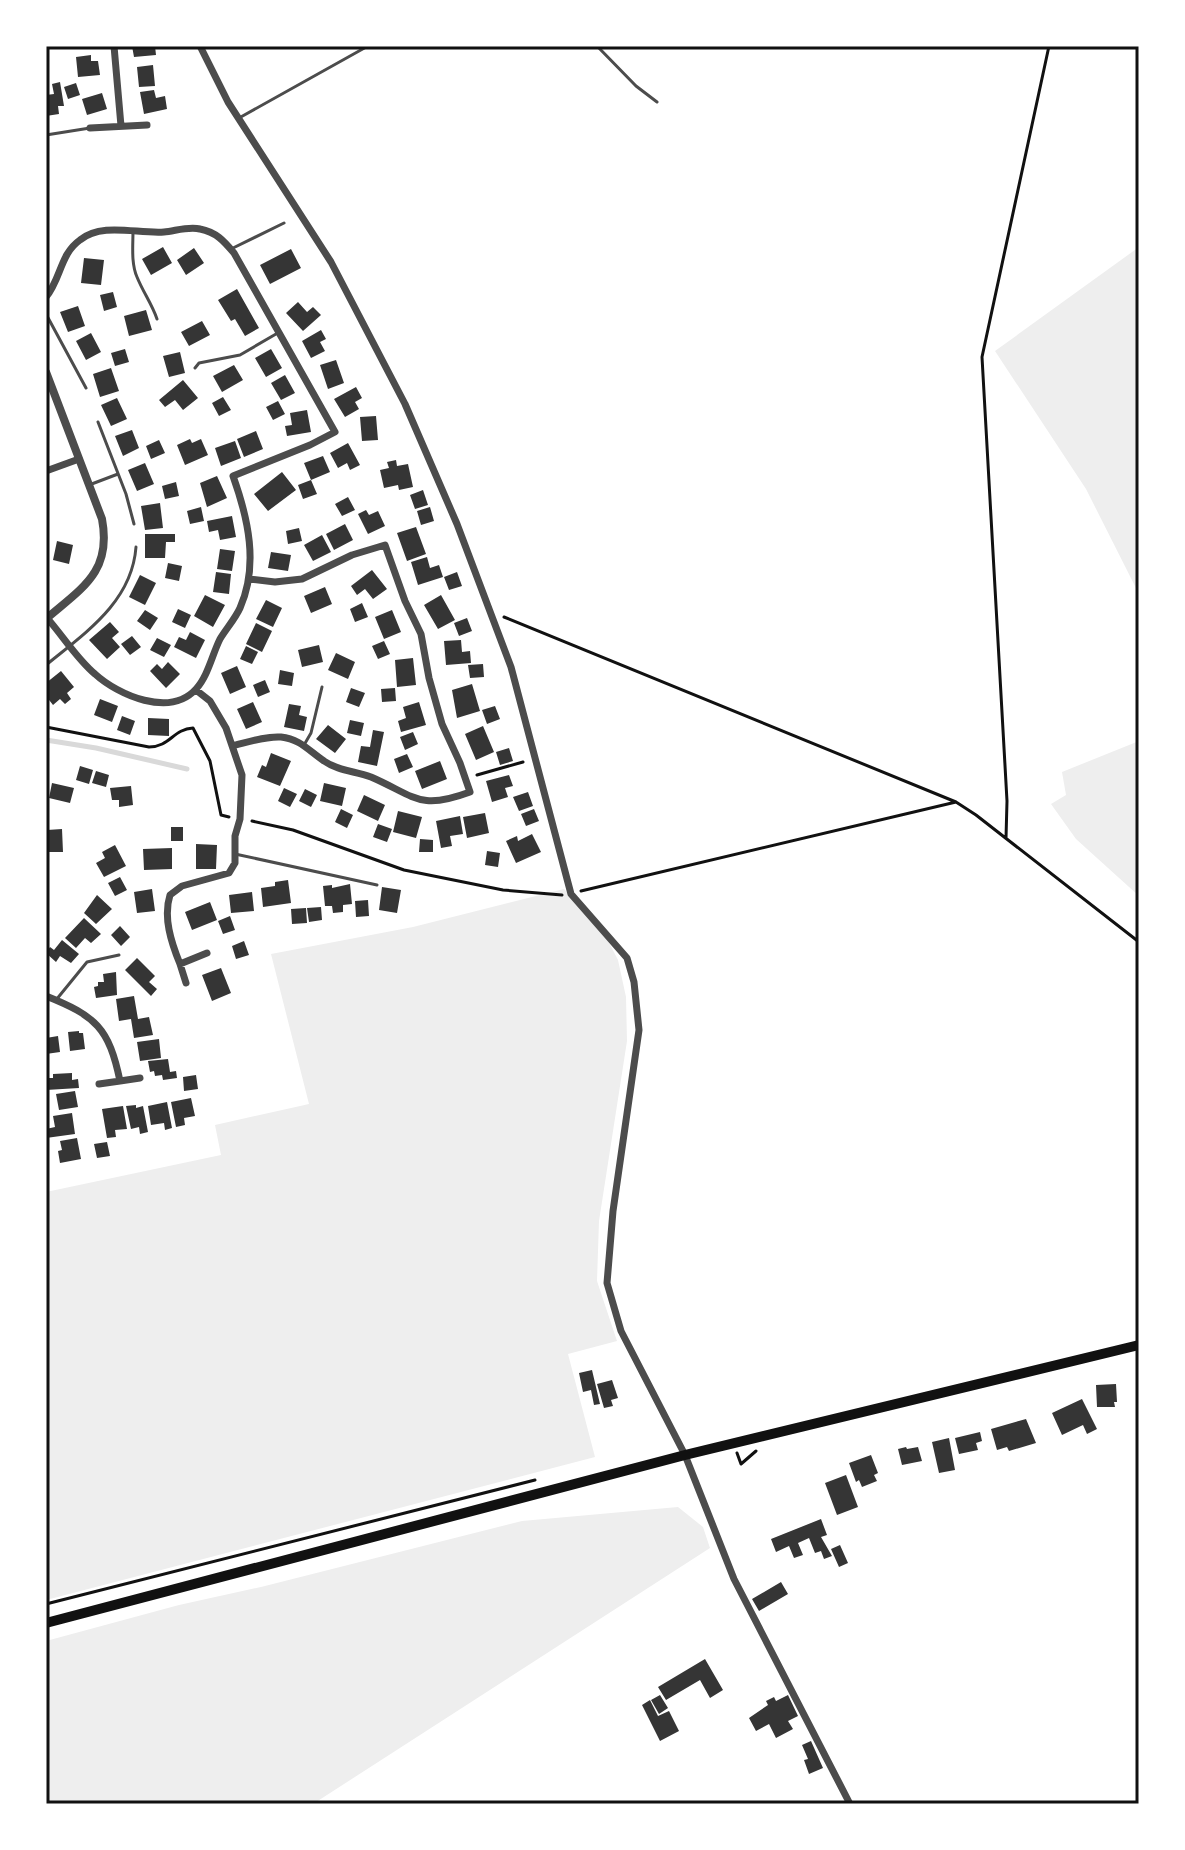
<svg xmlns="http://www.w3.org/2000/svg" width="1185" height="1850" font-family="'Golos Text',sans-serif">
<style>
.green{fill:#eee}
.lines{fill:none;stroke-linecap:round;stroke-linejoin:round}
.stream{stroke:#d9d9d9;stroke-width:5}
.building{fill:#353535}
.path{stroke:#111;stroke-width:3}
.service{stroke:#4c4c4c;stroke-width:3}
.minor{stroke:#4c4c4c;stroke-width:7}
.tertiary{stroke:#4c4c4c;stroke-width:8}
.primary{stroke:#111;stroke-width:10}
.neatline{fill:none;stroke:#111;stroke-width:3}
</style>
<rect width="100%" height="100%" fill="#fff"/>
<!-- green -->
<path class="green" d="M1139,247V594L1086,489L995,351Z
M1139,741V896L1076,839L1051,804L1066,795L1062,772Z
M564,889L601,927L618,960L626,997L627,1041L599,1221L597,1281L617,1341L568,1354L595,1457L46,1600V1192L221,1155L215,1125L309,1104L271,954L413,927Z
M678,1507L703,1527L710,1548L313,1804H46V1641L179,1605L261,1587L522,1521Z"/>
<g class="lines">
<!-- stream -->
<path class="stream" d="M46,740L96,748L187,769"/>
</g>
<!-- building -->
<path class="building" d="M132,46H155L156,55L134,57Z
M91,55V61H98L100,75L78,77L76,57Z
M153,65L155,86L139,87L137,67Z
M60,82L64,106H58L59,114L46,116V95L54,94L52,84Z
M76,83L80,95L68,99L64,87Z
M154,90L156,98L165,96L167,109L144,114L140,92Z
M102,93L107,109L87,115L82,99Z
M163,247L172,263L151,275L142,259Z
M194,248L204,263L186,275L177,260Z
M291,249L301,268L270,284L260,265Z
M84,258L104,260L101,285L81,283Z
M237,289L259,328L245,336L235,319L231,321L218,300Z
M113,292L117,307L104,311L100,295Z
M298,302L307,312L313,307L321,315L303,331L286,313Z
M78,306L85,326L68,332L60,312Z
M146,310L152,330L129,336L124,316Z
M202,321L210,335L189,346L181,332Z
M321,330L326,339L320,342L325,351L311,358L302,341Z
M91,333L101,352L86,360L76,341Z
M125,349L129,362L115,366L111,353Z
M271,349L282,368L266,377L255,358Z
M180,352L185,373L169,377L163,356Z
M336,360L344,383L328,389L320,365Z
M234,365L243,380L222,392L213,376Z
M111,368L119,391L100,397L93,374Z
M285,375L295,393L281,400L271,383Z
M183,380L198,398L183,410L175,400L165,407L159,400Z
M356,387L362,398L355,402L359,409L345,417L334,399Z
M223,397L231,410L219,416L212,403Z
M117,398L127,419L111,426L101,405Z
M278,401L285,414L273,420L266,407Z
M307,410L311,432L287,436L285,426L292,425L290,413Z
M376,416L378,440L362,441L360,417Z
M132,430L139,448L123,456L115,436Z
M256,431L263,449L244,457L237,439Z
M190,439L192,443L201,439L208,455L185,465L177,445Z
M159,440L165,453L151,459L146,446Z
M235,441L241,458L221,466L215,448Z
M348,443L360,465L350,470L347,463L338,468L330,453Z
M323,456L330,472L311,480L304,463Z
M396,460L397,466L408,464L413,487L399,490L398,485L384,488L380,470L389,468L387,462Z
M145,463L154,484L137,491L128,470Z
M282,472L296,490L268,511L254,494Z
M217,476L227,498L207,507L200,483Z
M311,480L317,494L303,499L298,485Z
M176,482L179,496L165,499L162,486Z
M423,490L428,505L415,509L410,495Z
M348,497L355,510L342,516L335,504Z
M160,503L163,528L145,530L141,506Z
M201,507L204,521L190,524L187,511Z
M430,507L434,521L421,525L417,511Z
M366,510L369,515L378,511L385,526L368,534L358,514Z
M232,516L236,537L220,540L218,530L209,532L207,521Z
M345,524L353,540L334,550L326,534Z
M416,527L426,554L407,561L397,533Z
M299,528L302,541L288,544L286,531Z
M145,534H175V542H166L165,558H145Z
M322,535L331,552L313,561L304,545Z
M57,541L73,545L69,564L53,560Z
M220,549L235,551L232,571L217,569Z
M271,552L291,555L288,571L268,568Z
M427,557L430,568L439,565L443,577L418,585L411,562Z
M168,563L182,566L179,581L165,578Z
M372,570L387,589L373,599L365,589L357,595L351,586Z
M216,572L231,574L229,594L213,592Z
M457,572L462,586L449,590L444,577Z
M140,575L156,583L145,605L129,597Z
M325,587L332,604L311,613L304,596Z
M205,595L225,605L213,627L194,616Z
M441,595L455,620L438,629L424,605Z
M266,600L282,608L273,627L256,619Z
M362,603L368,617L355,622L350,609Z
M178,609L191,615L185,628L172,622Z
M145,610L158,618L150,630L137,621Z
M392,610L401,632L384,639L375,617Z
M467,618L472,631L459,636L454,623Z
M110,622L119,632L112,638L120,647L107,659L89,640Z
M256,623L272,631L262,652L246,644Z
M190,632L205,640L196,658L174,647L179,637L186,640Z
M132,636L141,647L130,655L121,644Z
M157,638L171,645L164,657L150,650Z
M461,640L462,652L470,651L471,663L446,665L444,641Z
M384,641L390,654L378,659L372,646Z
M319,645L323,662L302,667L298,650Z
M246,646L258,652L252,664L240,659Z
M336,653L355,662L348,679L328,670Z
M413,658L416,685L397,687L395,660Z
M168,662L180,674L166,688L150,671L157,664L162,669Z
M483,664L484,677L470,678L468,665Z
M237,666L246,687L230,694L221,673Z
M280,670L294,673L292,686L278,684Z
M61,671L74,687L67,693L71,699L65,704L60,699L53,705L46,696V683Z
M265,680L270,692L258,697L253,685Z
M472,684L480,711L457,718L452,690Z
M351,688L365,693L359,707L346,702Z
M395,688L396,701L382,702L381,689Z
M100,699L118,706L112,722L94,715Z
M253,702L262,722L246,729L237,709Z
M419,702L426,725L401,732L398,721L406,718L403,707Z
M289,704L301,706L299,715L307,717L304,731L284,727Z
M495,706L500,719L487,724L482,710Z
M122,716L135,721L130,735L117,730Z
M148,718L169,719V736L148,735Z
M350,720L364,723L361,736L347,733Z
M328,725L346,739L335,753L316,739Z
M483,726L494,752L476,760L465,734Z
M373,730L384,732L377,766L358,762L361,746L370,747Z
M413,732L418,744L405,750L400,737Z
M509,748L513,761L500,765L496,752Z
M271,753L291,761L280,786L257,777L262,765L266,767Z
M407,754L413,767L399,773L394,759Z
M440,761L447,779L422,789L415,771Z
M80,766L93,770L89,784L76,780Z
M96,771L109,775L106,787L92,783Z
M509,775L513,786L505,788L508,797L492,802L486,781Z
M52,783L74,788L70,803L49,798Z
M324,783L346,788L342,806L320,801Z
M131,786L133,805L119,807V800H112L110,788Z
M284,788L297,794L290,807L278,801Z
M305,789L317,795L311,807L299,801Z
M528,792L533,806L519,811L513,797Z
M364,795L385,805L378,821L357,811Z
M341,809L353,815L347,828L335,822Z
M534,809L539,821L526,826L521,814Z
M398,811L422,817L416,838L393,832Z
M485,813L489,833L467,838L463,817Z
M460,816L463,834L450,836L452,846L441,848L436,821Z
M378,824L392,829L387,842L373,837Z
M171,827H183V841H171Z
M62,829L63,852H47V830Z
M532,834L541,852L516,863L506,841L517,836L518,841Z
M420,839L433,840V852H419Z
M196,844L217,845L216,869H196Z
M115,845L126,866L104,877L96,863L105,858L102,852Z
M172,848V869L144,870L143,849Z
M487,851L500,853L498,867L485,865Z
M120,877L127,890L115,896L108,883Z
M288,880L291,903L263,907L261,888L275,886V882Z
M350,884L352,904L343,905V912L333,913L332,906H325L323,886L332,885V888Z
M382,887L401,890L397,913L379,910Z
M152,889L155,911L137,913L134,892Z
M252,892L254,911L231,913L229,895Z
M97,895L112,909L96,924L84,913Z
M368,900L369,916L356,917L355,901Z
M210,902L217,920L192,930L185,912Z
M321,907L322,920L309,922L307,908Z
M306,908L307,923L292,924L291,909Z
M230,916L235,930L223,934L218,921Z
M84,918L101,934L91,943L85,938L76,948L65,938Z
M120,926L130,937L121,946L111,935Z
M62,940L79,954L71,963L60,956L56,962L46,953L50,947L54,950Z
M244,941L249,955L236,959L232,946Z
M137,958L155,976L149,982L157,989L151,996L125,970Z
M221,968L231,993L212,1001L202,975Z
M116,972L117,995L96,998L94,987L98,986V982H104L103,974Z
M134,996L138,1019L149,1017L153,1035L134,1038L131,1019L119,1021L116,999Z
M79,1031V1033H83L85,1049L70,1051L68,1032Z
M58,1036L60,1052L46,1054V1038Z
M159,1039L161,1058L140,1061L137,1042Z
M168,1059L170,1072L176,1071L177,1078L163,1080L162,1075L155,1076L154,1071L150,1072L148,1061Z
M72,1073V1080L78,1079L79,1088L46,1090V1078H53V1074Z
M196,1075L198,1089L184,1091L183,1077Z
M75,1091L78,1107L59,1110L56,1094Z
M191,1098L195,1116L184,1118L185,1125L176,1127L171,1102Z
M167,1102L172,1128L165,1130L164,1123L151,1125L148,1106Z
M136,1105V1108L143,1106L148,1132L140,1134L139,1127L131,1129L126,1106Z
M123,1106L127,1129L115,1130L116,1137L107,1138L102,1109Z
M72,1113L75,1134L46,1138V1129L55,1127L53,1116Z
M77,1138L81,1159L60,1163L58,1151L62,1150L60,1141Z
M107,1142L110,1156L97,1158L94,1144Z
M592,1370L600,1404L594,1405L591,1390L583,1392L579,1373Z
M612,1380L618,1398L611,1400L613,1406L604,1408L597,1384Z
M1116,1384L1117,1402H1114L1115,1407H1097L1096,1385Z
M1082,1399L1097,1429L1087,1434L1083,1425L1062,1435L1052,1413Z
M1026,1419L1036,1443L1009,1451L1007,1447L997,1450L991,1429Z
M980,1432L982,1441L976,1443L978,1450L959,1454L955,1438Z
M949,1438L955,1470L939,1473L932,1442Z
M906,1447L907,1449L918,1447L922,1461L902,1465L898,1449Z
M871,1455L878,1473L874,1475L877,1481L862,1487L859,1480L856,1482L849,1463Z
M846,1475L858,1507L837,1515L825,1483Z
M821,1519L827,1535L821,1537L832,1556L824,1559L821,1551L815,1553L809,1538L798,1543L803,1555L794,1558L789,1546L776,1552L771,1539Z
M840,1545L848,1563L839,1567L831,1549Z
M781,1582L788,1594L759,1611L752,1599Z
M705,1659L723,1690L710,1698L700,1680L666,1700L658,1687Z
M660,1695L668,1708L659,1714L651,1700Z
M788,1695L798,1716L788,1721L793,1729L776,1738L769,1724L756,1731L749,1718L768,1705L766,1701L774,1697L776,1701Z
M650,1700L658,1716L669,1711L679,1731L660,1741L642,1705Z
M811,1741L823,1768L809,1774L804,1760L808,1759L802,1745Z"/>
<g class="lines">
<!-- path -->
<path class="path" d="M504,617L956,802
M46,727L149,747C170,747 173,729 193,728L210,761L221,815L229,817
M477,775L523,762
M252,821L293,830L404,870L503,890L562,895
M1006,838L1007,801L982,357L1049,46
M581,891L956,802L976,815L1139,942
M737,1453L741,1464L756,1451
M46,1604L535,1480"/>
<!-- service -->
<path class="service" d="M597,46L636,86L657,102
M239,118L368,46
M46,135L90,128
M133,231C133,246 131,263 137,277C143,292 152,304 157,319
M231,249L284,223
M46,314L86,388
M195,368L199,363L240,355L276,334
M98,422L126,494L134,524
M89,485L118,474
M46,665C85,633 132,602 136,547
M304,745L311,733L322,687
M235,854L377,885
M56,1000L87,962L119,955"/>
<!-- minor -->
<path class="minor" d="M114,46L121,126
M200,46L228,102L331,262L405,404L457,524L511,667L571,894L627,958L634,982L639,1030L613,1211L607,1283L621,1331L685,1455L734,1579L850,1804
M90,128L147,125
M46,297C61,279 60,254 80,240C102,222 137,234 164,232C175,231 189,226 200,229C216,232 224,241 234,253L335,432L310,445L233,476C248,518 259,565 240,608C235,619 226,629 220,639C212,655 208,676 196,689C170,718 118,695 95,674C77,659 63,636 47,618
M46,471L79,459
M196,690L210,701L226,728L242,775L240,819L235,836V863L229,873L182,886L170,895C163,917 171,942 180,964L207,953
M232,746C248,742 265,736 281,737C300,739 309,751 324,761C338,771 355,771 371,777C415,796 419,811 470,792L460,763L442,724L429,678L421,634L405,601L385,545L352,555L302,579L275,582L249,579
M180,964L186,983
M46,996C96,1016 109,1028 120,1081L140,1078
M99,1084L120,1081"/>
<!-- tertiary -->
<path class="tertiary" d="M46,372L102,519C112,572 82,588 46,619"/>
<!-- primary -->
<path class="primary" d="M46,1623L685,1455L1139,1345"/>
</g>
<!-- border -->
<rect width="1185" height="1850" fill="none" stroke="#ffffff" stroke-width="96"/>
<rect x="48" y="48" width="1089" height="1754" class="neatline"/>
</svg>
